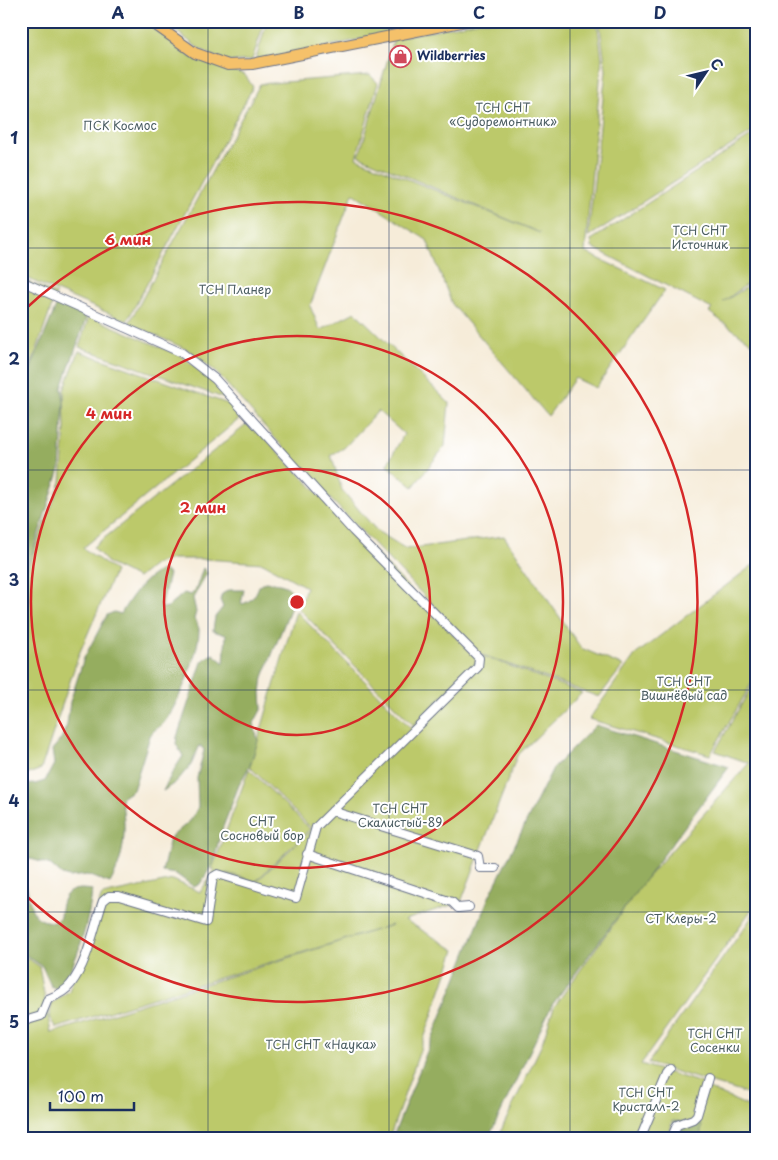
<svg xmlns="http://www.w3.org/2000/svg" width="778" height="1160" font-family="'Playpen Sans',sans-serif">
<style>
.green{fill:#bcc96b;stroke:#6c7c64}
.forest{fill:#95ad5f;stroke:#586e5e}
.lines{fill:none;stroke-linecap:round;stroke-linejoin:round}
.minor-casing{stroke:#687189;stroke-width:10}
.major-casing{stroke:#687189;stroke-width:12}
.minor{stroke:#fff;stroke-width:8}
.major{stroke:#f5c16b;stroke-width:10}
.grid{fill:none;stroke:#1b2f5e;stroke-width:1;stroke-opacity:0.55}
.ring{fill:none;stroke:#d62828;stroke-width:2.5}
.labels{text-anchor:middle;stroke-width:4;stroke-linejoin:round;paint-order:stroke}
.poi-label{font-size:12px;font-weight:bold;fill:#1b2f5e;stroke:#fff;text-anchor:start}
.park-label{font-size:12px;fill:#4b5d62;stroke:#fff}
.centre{fill:#d62828;stroke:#fff;stroke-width:2.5}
.ring-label{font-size:15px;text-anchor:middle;font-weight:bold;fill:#d62828;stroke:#fff;stroke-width:4;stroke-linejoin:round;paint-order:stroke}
.neatline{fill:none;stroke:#1b2f5e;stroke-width:2}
.grid-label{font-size:16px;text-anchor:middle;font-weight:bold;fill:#1b2f5e}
</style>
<rect width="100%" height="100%" fill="#fff"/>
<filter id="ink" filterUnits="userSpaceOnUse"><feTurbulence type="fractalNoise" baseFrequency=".02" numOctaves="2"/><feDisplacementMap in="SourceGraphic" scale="10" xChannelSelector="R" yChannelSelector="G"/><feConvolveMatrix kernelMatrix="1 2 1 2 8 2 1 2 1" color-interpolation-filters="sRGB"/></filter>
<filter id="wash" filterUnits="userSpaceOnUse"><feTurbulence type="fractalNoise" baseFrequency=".0096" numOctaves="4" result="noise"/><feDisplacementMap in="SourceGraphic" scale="20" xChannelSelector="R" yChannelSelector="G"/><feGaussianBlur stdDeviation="1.12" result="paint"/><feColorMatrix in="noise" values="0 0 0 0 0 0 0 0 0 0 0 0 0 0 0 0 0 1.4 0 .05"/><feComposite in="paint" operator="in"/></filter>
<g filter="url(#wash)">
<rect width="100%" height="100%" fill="#f6ecd9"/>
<!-- green -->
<path class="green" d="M21,21H146L190,56L245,75L253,87L127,321L21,276Z
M163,21H265L252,60L225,62L198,48Z
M267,21H445L255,62Z
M480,21H597L602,58L585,252L665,290L596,388L575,378L548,416L452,304L427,240L353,193L310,306L320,330L355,312L449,403L445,446L413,487L387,465L404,434L378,411L344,448L331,455L342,490L377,531L406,549L504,536L581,648L623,666L599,697L480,654L316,484L215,371L188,350L129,323L260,84L370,75L378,83L356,158L540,233L359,156L394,38Z
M599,21H757V129L588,237L606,70Z
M757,132V292L747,284L723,302L747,287L757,295V347L709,312L712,309L592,247L591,240Z
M21,279L56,294L21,395Z
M89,316L181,356L205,374L229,400L79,347Z
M79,351L234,406L243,416L83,548L115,571L79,654L41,769L21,777V584L61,482L65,428L64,390Z
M250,422L478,660L413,725L299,609L306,587L263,563L204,559H172L155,564L138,578L109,564L93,547Z
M753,565L757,566V674L710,755L589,719L635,655Z
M296,611L411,728L483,656L582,693L517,756L461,902L405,920L455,950L389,1139H21V954L39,966L51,1033L392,925L56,1028L49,1017L52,1003L69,991L102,895L173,880L200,892L215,870L212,869L249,769L310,829L256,881L226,873L256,882L312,829L250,767Z
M757,677V902L641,1064L702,1083L696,1122L672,1121L669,1139H497L541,1046L554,1007L644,881L749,763L715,751Z
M757,908V1097L648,1063L747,924Z
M707,1088L757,1110V1139H700L698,1117Z"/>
<!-- forest -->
<path class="forest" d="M57,304L87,316L62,388L64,401L60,469L31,557L21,580V392Z
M203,568L207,573L193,598L196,612L194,619C196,622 198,625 199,629C200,651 179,702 166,720C161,728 154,728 150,736L133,790L121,798C127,827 125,858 110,883L87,875L69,877L62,875L51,865L21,856V785L35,784L45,781L54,764L52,750L61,739L67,725L70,702L84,658L107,615L114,612L121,614C130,598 145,576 163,570L169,574L161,608L168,607L184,593L191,595L196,589Z
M265,582C278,584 290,583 295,597L263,677L261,693L262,708L254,723L258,741L250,765L239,785L220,835L213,864L200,884L194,887L176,874L162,872L170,838L191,820L198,807L197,778L204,750L200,745L191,765L176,782L163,791L172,773L183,756L176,744L177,737L202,662L207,657L213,654L224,663L226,635L213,631L215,617L223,607L220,600L222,594L229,590H244L241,604C250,603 256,595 259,586Z
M596,725L729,767L552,1005L488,1139H392L488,899L553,768Z
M21,877C35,894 22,922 55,922L60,917C62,895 67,886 92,890C91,912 75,978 56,989L51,986L42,966L21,952Z
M674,1122L702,1124L700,1139H671Z"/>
</g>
<g filter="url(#ink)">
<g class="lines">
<defs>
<path id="minor" d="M21,281L182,353L215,379L353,531L479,658L478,667L316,827L296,898L218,874L213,877L206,922L119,896H109L103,901C94,927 88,962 71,984C65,992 56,996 48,999L41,1016L21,1022
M332,811L478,856L480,868H495
M307,854L452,902L458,908L469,907
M640,1139L668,1072L671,1069
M671,1139L677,1125L693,1119L697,1115L708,1078"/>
<path id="major" d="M150,21L195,53L228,65L252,64L466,21"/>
</defs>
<!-- minor casing -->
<use href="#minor" class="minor-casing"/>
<!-- major casing -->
<use href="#major" class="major-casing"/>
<!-- minor -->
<use href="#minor" class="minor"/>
<!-- major -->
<use href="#major" class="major"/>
</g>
</g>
<!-- grid -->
<path class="grid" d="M208,21V1139M389,21V1139M570,21V1139M21,248H757M21,470H757M21,690H757M21,912H757"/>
<!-- distance rings -->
<g class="ring">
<circle cx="297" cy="602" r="133"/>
<circle cx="297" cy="602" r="266"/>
<path d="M22 312A400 400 0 1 1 22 892"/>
</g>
<!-- icons -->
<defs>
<symbol id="shop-ring" viewBox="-11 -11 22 22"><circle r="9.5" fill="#fff" stroke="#d1495b" stroke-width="1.5"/><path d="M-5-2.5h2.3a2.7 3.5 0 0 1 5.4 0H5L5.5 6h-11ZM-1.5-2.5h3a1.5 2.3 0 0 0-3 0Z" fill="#d1495b"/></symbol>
</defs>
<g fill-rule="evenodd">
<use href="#shop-ring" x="388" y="44" width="25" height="25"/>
</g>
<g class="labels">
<!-- poi labels -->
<g class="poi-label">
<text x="417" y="60">Wildberries</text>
</g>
<!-- park labels -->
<g class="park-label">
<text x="503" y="112">ТСН СНТ<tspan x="503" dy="14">«Судоремонтник»</tspan></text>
<text x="120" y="130">ПСК Космос</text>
<text x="700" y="235">ТСН СНТ<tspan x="700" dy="14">Источник</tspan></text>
<text x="235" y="294">ТСН Планер</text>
<text x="684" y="686">ТСН СНТ<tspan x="684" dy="14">Вишнёвый сад</tspan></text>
<text x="400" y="813">ТСН СНТ<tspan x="400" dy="14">Скалистый-89</tspan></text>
<text x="262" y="826">СНТ<tspan x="262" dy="14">Сосновый бор</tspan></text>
<text x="681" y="923">СТ Клеры-2</text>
<text x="715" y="1038">ТСН СНТ<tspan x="715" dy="14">Сосенки</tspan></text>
<text x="321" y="1049">ТСН СНТ «Наука»</text>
<text x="646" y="1097">ТСН СНТ<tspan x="646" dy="14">Кристалл-2</tspan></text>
</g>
</g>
<circle cx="297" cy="602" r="8" class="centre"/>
<g class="ring-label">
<text x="128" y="245">6 мин</text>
<text x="109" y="419">4 мин</text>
<text x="203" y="513">2 мин</text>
</g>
<!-- margin -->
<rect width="778" height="1160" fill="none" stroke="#fff" stroke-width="55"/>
<!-- north arrow -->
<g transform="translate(706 72) rotate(55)" stroke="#ffffff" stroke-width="4" paint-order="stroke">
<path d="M0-4L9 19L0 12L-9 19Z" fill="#1b2f5e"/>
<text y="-8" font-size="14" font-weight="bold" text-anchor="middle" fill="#1b2f5e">С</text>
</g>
<!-- scale -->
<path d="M50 1102v8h84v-8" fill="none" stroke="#1b2f5e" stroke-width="2.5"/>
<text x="58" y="1102" font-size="15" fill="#1b2f5e" stroke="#ffffff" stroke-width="4" paint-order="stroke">100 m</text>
<rect x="28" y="28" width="722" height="1104" class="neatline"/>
<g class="grid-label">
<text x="118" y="19">A</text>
<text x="299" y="19">B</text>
<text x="479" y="19">C</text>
<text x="660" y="19">D</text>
<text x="14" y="144">1</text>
<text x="14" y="365">2</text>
<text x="14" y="586">3</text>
<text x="14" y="807">4</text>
<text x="14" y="1028">5</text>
</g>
</svg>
